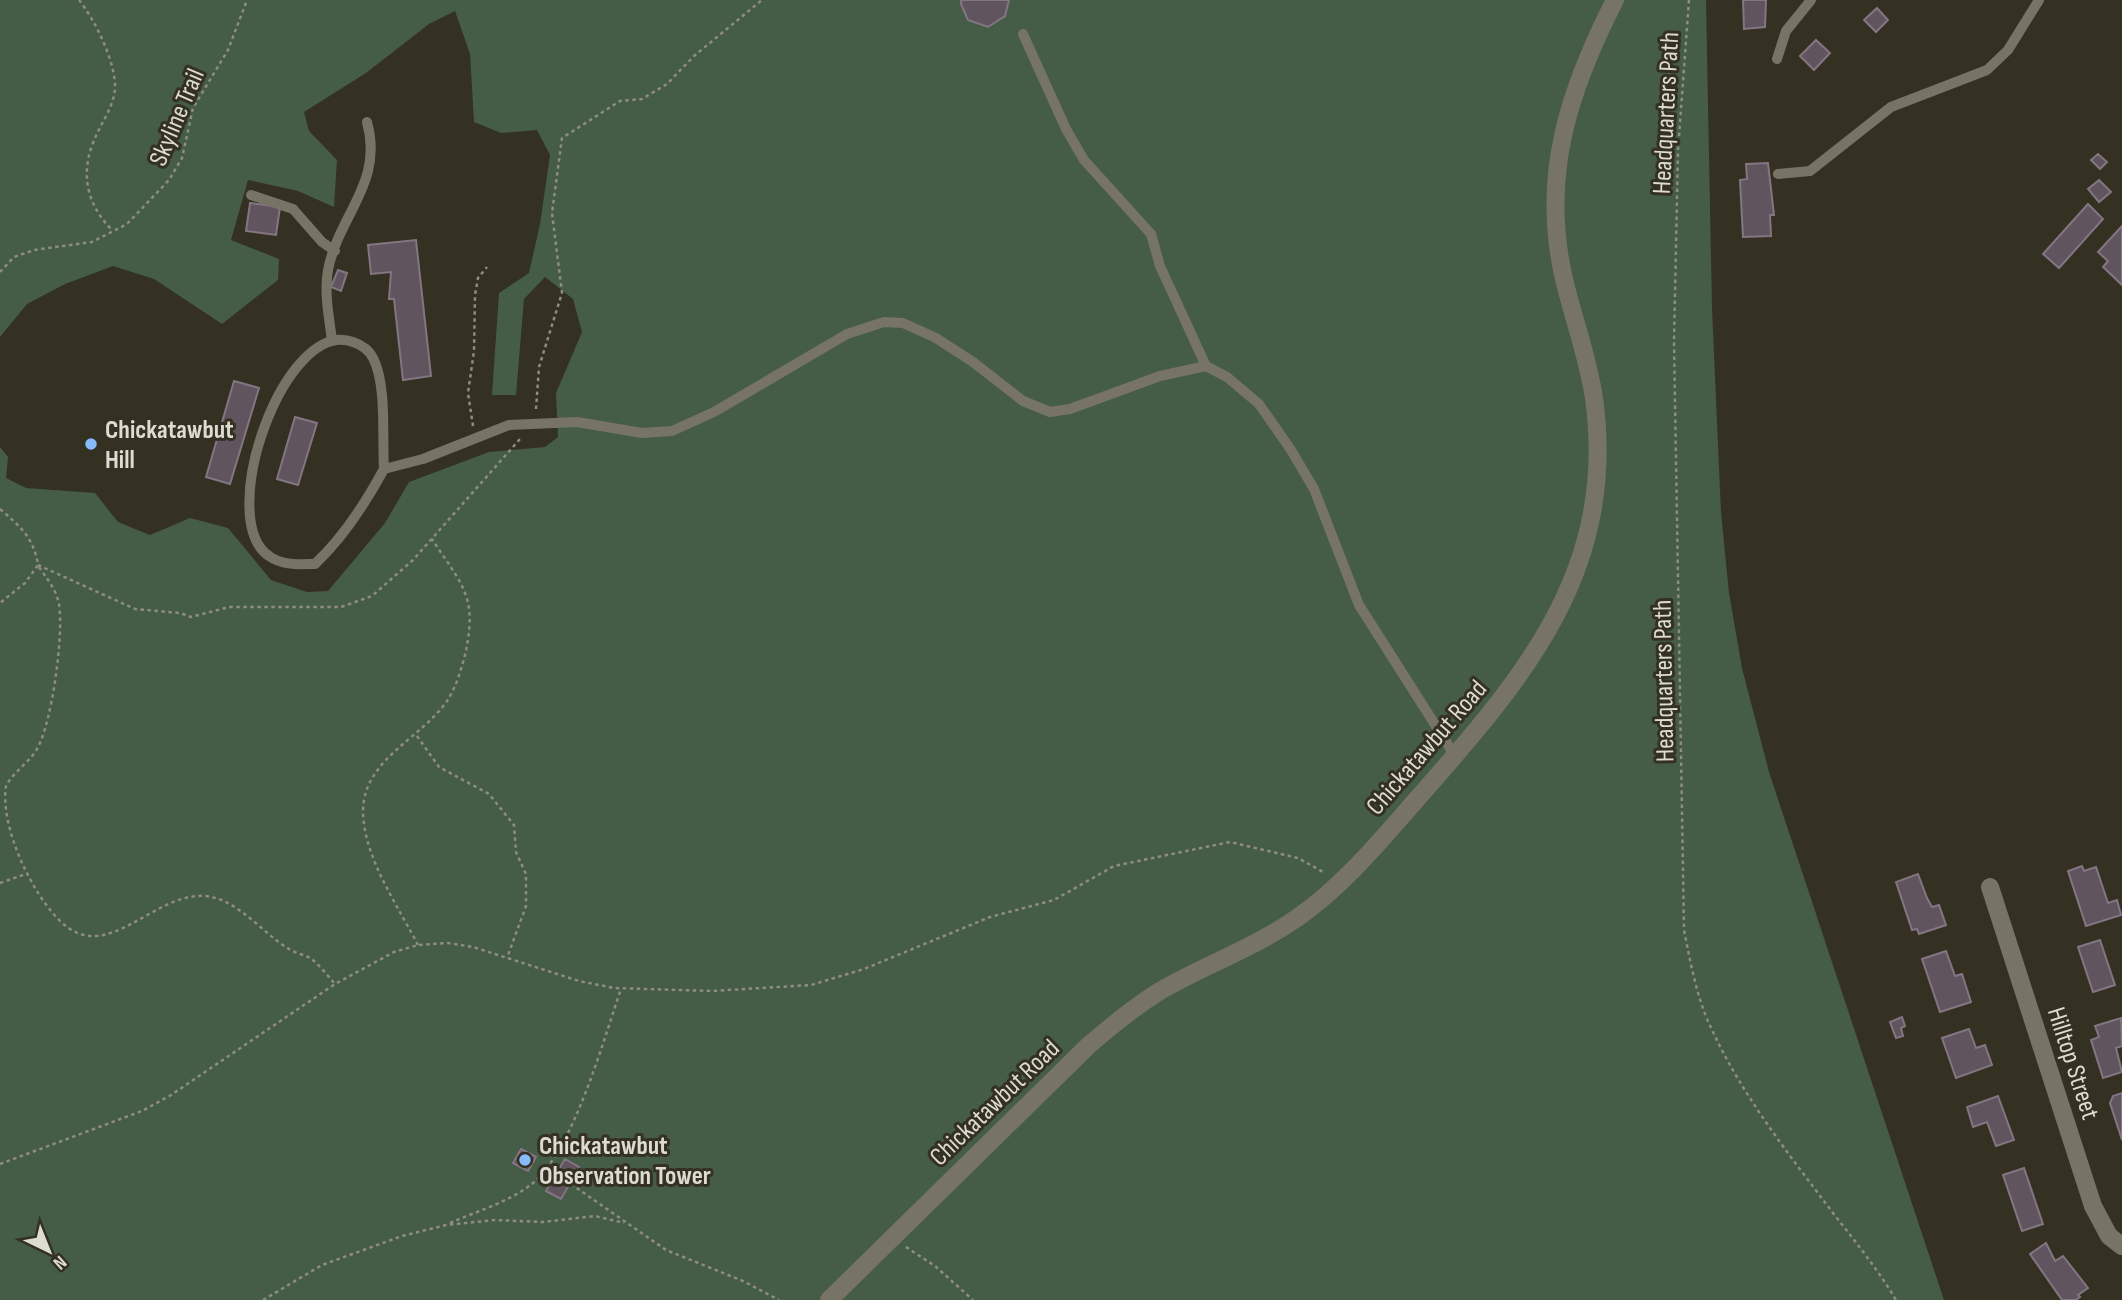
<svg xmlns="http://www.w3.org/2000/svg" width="2122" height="1300" font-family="'Sofia Sans Condensed',sans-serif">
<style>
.green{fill:#455c47}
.building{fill:#60545f;stroke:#837682;stroke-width:2}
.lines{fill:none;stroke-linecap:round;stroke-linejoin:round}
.path{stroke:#8f8c81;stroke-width:2.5;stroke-dasharray:3.5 3.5;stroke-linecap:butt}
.service{stroke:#787465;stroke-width:10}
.minor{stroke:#787465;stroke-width:18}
.secondary{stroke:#787465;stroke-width:18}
.poi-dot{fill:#86bbfb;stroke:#343022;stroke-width:2.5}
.labels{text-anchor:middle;stroke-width:6;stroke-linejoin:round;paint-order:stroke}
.street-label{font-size:26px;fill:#dddbd2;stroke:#343022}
.poi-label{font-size:26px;font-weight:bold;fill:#dddbd2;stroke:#343022;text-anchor:start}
</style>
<rect width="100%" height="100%" fill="#343022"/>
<!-- green -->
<path class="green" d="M0,0H1706L1712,309L1721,512L1729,593L1742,668L1769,772L1944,1300H0V447L8,457L6,478L26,488L95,493L118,522L150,535L190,518L228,528L271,580L307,592L328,591L385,523L409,482L489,452L545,447L558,437L556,393L582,332L573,299L545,277L524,299L516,395H492L499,293L529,273L540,224L550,155L537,130L501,133L474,122L470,54L455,11L429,24L366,73L304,112L309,131L337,160L334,207L298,191L248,180L231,240L279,259L278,280L222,324L154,279L113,266L65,284L27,304L0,337Z"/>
<!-- building -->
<path class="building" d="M1009,0L1005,16L988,27L968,20L961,4V0Z
M1743,0H1766L1765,27L1744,29Z
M1877,8L1888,20L1876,32L1864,20Z
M1816,40L1830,53L1814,70L1800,56Z
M2098,154L2107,162L2100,169L2091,160Z
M1768,163L1774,215H1770L1771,236L1743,237L1740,180L1747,179L1746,164Z
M2099,180L2111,192L2099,202L2088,189Z
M250,203L280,207L276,235L246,231Z
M2088,204L2103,219L2059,268L2043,254Z
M2122,226V285L2103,267L2108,261L2098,252Z
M416,240L431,376L403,380L394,299H389L391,272L371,274L368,245Z
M338,270L347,273L341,291L331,287Z
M234,381L259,388L230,484L206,477Z
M295,417L317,423L298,485L277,479Z
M2082,866L2084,871L2096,867L2108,903L2117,900L2121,915L2086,926L2068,871Z
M1918,874L1927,898L1932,907L1939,905L1946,925L1919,934L1917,929L1912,930L1896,882Z
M2100,940L2115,985L2093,992L2078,947Z
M1946,951L1955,976L1962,974L1971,1002L1940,1012L1922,959Z
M1902,1017L1905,1026L1901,1028L1903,1036L1896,1038L1890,1022Z
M2121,1018L2122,1046L2116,1048L2122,1072L2103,1078L2091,1040L2099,1037L2095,1026Z
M1969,1029L1976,1048L1985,1045L1992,1065L1956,1078L1942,1038Z
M2122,1093V1140L2110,1103L2113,1096Z
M1998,1096L2014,1140L1996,1146L1987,1122L1973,1127L1967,1107Z
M521,1149L536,1157L528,1171L513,1163Z
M565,1159L579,1167L561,1199L546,1191Z
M2024,1168L2043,1224L2022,1231L2003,1175Z
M2046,1243L2055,1261L2063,1256L2088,1288L2078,1295L2080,1297L2076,1300H2062L2030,1254Z"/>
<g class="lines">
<!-- path -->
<path class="path" d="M79,0C95,20 116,62 115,89C113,109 100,124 93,143C80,176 88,206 112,230
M1689,0L1678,150L1674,342L1684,930C1691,965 1697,1000 1713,1032C1742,1094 1786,1151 1827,1205C1851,1237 1876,1266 1896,1300
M0,272L14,257L34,250L92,242L127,224L169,180L182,158L193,108L228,50L247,0
M536,409L539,367L562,293L552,213L562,138L620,101L642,99L667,84L694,56L762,0
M473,426L468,393L474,351L475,295L478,278L487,267
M0,509C20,526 34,538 38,565L25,583L0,603
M38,565L135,609L180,613L191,617L229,607H341L372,596L413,560L520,439
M39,567C47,579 56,589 59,604C64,634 52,723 37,749C29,763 13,772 6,786C0,827 31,892 60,921C107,967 153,892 205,896C238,899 262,933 289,949C297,954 307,955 313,960C321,967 328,976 335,984
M417,736L439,767L489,794L514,825L516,852L526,874V906L507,958
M0,883L23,875
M418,945C398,906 364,858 363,812C363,759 420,740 447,701C456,688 462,667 466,651C469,634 472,616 467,599C461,578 443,557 432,539
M0,1164L142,1111L171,1095L335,984L394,952L418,945L448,943L473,947L579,981L614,988L712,991L811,985L864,969L990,917L1054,900L1114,866L1230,842L1298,858L1325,873
M548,1168L666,1250L743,1281L779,1300
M450,1223C477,1211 510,1202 533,1183C574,1148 603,1041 621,989
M906,1247L935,1266L973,1300
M263,1300L322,1265L402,1236L446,1225L495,1220L543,1222L595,1216L624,1223"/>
<!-- service -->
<path class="service" d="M1023,34L1066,129L1084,160L1151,234L1160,266L1206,366L1227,377L1259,404L1291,450L1314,489L1359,605L1455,756
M1777,59L1786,31L1811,0
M1778,174L1810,171L1891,107L1987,70L2008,50L2039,0
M251,195L293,209L322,242L335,251
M332,340C329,317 324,293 328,270C339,214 384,183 367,122
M384,469C365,504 344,537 315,564C299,564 283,566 269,556C214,519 285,317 353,342C362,345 369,350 373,358C387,384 382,439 384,469L423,459L509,425L577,422L642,433L672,431L714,412L847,334L884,322L903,323L936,338L973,362L1023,401L1050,412L1070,409L1160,376L1206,366"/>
<!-- minor -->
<path class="minor" d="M1990,887L2093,1206L2109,1236L2122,1246"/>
<!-- secondary -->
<path class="secondary" d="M829,1300L1088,1046C1111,1026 1134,1007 1160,991C1205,965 1254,948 1297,918C1346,884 1384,836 1424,791C1528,673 1617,567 1594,398C1588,357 1573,318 1564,279C1540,176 1569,90 1615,0"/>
</g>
<!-- markers -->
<g class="poi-dot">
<circle cx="91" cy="444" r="7"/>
<circle cx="525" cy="1160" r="7"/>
</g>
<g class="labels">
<!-- street labels -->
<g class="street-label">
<text transform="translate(1665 113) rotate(-87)" y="9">Headquarters Path</text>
<text transform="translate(176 117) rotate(-67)" y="9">Skyline Trail</text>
<text transform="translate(1663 681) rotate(-91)" y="9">Headquarters Path</text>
<text transform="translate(1426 747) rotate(-49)" y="9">Chickatawbut Road</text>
<text transform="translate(2074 1063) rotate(72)" y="9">Hilltop Street</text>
<text transform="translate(994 1102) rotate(-44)" y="9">Chickatawbut Road</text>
</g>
<!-- poi labels -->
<g class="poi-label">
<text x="105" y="438">Chickatawbut<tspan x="105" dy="30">Hill</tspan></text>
<text x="539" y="1154">Chickatawbut<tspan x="539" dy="30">Observation Tower</tspan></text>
</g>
</g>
<!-- north arrow -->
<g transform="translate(49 1251) rotate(137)" stroke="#343022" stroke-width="5" paint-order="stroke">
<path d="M0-5L12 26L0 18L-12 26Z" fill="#dddbd2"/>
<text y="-10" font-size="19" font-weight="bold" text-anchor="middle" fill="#dddbd2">N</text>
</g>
</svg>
